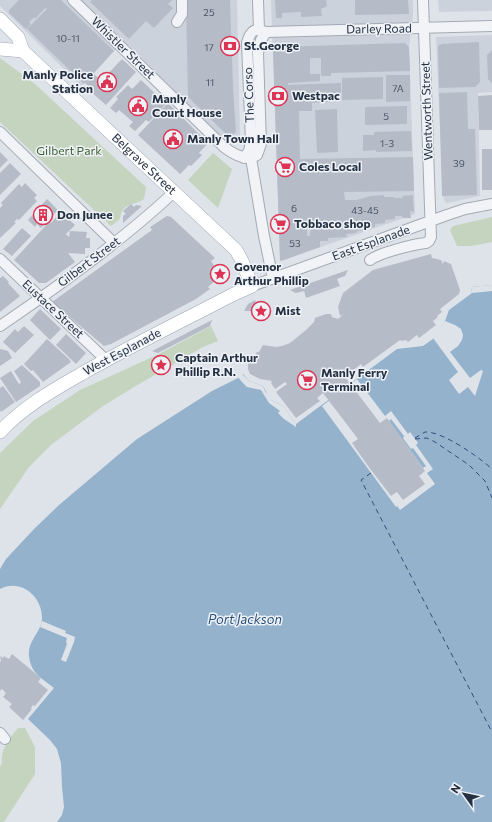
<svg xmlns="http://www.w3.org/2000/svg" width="492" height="822" font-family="Commissioner,sans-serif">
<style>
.built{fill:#ccd2dc}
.green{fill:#c4d4be}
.water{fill:#95b2cd}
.pier{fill:#dee3e9;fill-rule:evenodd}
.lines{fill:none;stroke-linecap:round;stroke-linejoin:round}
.ferry{stroke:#2b517a;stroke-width:1;stroke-dasharray:5 4;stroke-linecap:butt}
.building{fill:#b5bcc7;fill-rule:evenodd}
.minor-casing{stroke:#a3aab4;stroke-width:12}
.major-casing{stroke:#9ca7b6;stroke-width:14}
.minor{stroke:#f1f3f7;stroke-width:10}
.major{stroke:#fff;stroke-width:13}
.labels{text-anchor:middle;stroke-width:3;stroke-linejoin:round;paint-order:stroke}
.number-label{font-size:10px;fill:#495463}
.street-label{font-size:12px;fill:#253142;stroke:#eef2f7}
.poi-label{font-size:12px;font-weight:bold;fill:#253142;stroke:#eef2f7;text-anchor:start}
.park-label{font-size:12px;fill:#3b5f31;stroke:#eef2f7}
.water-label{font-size:13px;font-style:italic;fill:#2b517a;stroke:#eef2f7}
</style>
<rect width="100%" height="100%" fill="#dee3e9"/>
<!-- built -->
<path class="built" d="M0,0H237L240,137L228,146L129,45L117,48L81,86L0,6Z
M271,0H413V16L409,47L415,214L281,261L280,260Z
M438,0H492V11L439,12Z
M492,35V92L478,93L480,196L447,203L445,202L443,197L436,37Z"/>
<!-- green -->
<path class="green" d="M0,58L35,84L146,187L144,199C134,206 122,202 120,219L111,226L0,122Z
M213,153L232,169L218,208L188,180Z
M492,217V242L471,246H457L450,230L453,226Z
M211,326L218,341L203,347L134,387L103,406L51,445L29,467L0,509V453L33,421L80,390L159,354Z
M18,728H25L35,747V774L4,822H0V767L2,763C0,750 10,737 18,728Z"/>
<!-- water -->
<path class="water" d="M492,285V822H57L62,815L64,807L62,787L61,763L57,749L50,740L28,719L54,688C42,678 31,674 29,656C27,641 41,633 42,619C43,597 21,578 0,589V569L6,559L34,529L59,505L137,439L212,391L238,378L243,374L249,381L263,386L269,397L273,401L283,406L296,424L397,349L423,346L433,339L445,321L449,310L472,293L471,287Z"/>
<!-- pier -->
<path class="pier" d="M492,285V291L472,293L471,287Z
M445,321L455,325L461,329L463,335L462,340L458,346L450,352L470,378L481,370L483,371L475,396L468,387L459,394L449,380L458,372L433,338Z
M241,373L249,381L263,386L265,391L273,401L283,406L296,424V427L284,419L278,413L280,411L269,403L261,390L247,387L242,382L237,376Z
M357,379L385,416L391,411L408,434L410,432L418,443L416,445L433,469L427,473L435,484L400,510L397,506L396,507L322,406ZM391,419L404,436L403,438L411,449L413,448L426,466L423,468L389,421Z
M42,621L66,631L65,633L75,637L74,642L66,662L61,660L67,644L66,642L67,638L40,627Z"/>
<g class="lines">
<!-- ferry -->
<path class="ferry" d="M415,438L425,432C442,431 479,457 492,469
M415,439L427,438L435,442L469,465L485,481L492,498
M371,473L361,480L492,732"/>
</g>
<!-- building -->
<path class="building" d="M19,0H61L114,51L84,84L27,29L47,9L45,8L35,19L34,17L29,22L31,24L26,29L9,13V10Z
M92,0H172L168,4L173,8L154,28L146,21L129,39L90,2Z
M186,0H230L233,87L236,132L229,137L188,97Z
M275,0H326L327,6L321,9L322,16L301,17V12L282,13V18H276Z
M355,0H408L409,14L355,15Z
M479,42L480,82L475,87L439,88L438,46L442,44Z
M405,43L409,47L410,71L331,73V76H321V58H310V74H320V81L288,83V85L341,83V101L312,103V111H299L300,159L413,157L414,191L344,192L345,200H356L371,196L384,195V197H394V198H403L402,196L413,195L414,212L410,211L411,218H403L402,216H395V219L385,220V223L375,224V227H366V230L357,231L356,233L346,234L347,237L328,238V241H320V247L281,261L280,260L273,50L275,47ZM307,225H311L310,236H307Z
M492,50V83L488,79L487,55Z
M122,59L136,72L106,105L90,91L92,89L85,83L94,74L101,81Z
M386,75H410V101L386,102Z
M383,77V99L342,100V78Z
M141,80L166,104L149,122L146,120L135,131L129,126L133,122L119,110L116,113L110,108L118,99L116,97L128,85L132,89Z
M467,92L468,129H475L477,195L442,196L439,93Z
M492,95V130H479L478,96Z
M168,103L208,143L199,153L202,155L191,166L189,165L180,174L138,135Z
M407,106V124L365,125V107Z
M337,109L338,152L317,153L315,110Z
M411,131L412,151L376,152V150L363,151V135H374V132Z
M482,149H492V190H482Z
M0,152L8,160L0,168Z
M10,163L21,174L0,195V173Z
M25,183L37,195L34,198L37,201L19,220L17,219L14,222L16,223L0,238V208L3,205L1,203L19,184L22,187Z
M47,199L58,210L41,228L37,224L35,227L28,220Z
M131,204L134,207L136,205L142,206L123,223V216L126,214L123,211Z
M61,212L75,225L66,234L69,237L70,231L87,232L86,238H90V248H85V254L68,253L75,262L46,283H39L14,260L49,222L51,223Z
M167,216L171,217L215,258L211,261L219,273V276L218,278L208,287L210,289L196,299L111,344L104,346L52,302L152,230L150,227Z
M22,228L31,236L12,256L3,249Z
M431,254L432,258L441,260L443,264L444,261L451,264L460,290L459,294L440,309L442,312L437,316L438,317L433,321L436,325L419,338L417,335L408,342L406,340L402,341L400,340L363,367L361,364L345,377L380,423L387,418L425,471L419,476L425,484L403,500L397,492L391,496L368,466L352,443L358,439L323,393L317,398L320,401L296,418L276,392L287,384L285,382L275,389L271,383L272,381L260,379L250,374L248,369V364L251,359L255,361V356L257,352H259L263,345L276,347L282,346L290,343L306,330L314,322L315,318L326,314H331L332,317L338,319L344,314L340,316L338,307L343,293L373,270Z
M348,270L345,276L337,279L340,286L306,298L304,291L296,293L290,290Z
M3,276L9,282L8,283L20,296L0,312V278Z
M255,300L256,303L254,305L252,311H244L248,304Z
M40,309L61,329L50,340L30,320Z
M212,320L210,326L158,353L152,351Z
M24,326L34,335L15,353L3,342L15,329L18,332Z
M66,334L86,353L76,364L56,345Z
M47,339L69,359L71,362L43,382L33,370L31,371L24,364Z
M0,349L8,351L12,358L0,366Z
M22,365L40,382V386L16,402L0,378L11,371L19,384L21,382L14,371Z
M3,386L15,402L1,412L0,410V388Z
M12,654L41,678L38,682L48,690L35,706L33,705L31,708L32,709L23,720L9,707L12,704L3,697L6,693L2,689L0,691V662L1,661L0,656L3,658L4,656L9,659Z"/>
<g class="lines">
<defs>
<path id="minor" d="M73,0L224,147C233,154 246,162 257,155L261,144L258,53L261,40L266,32
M258,0L259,30
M177,22L182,14V0
M0,132L114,243
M244,158L249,151L251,142L247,43C250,31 255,27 266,32L492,26
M251,158L264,236L273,279
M0,259L106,360
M370,260C379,253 414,244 426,243L429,241L431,237L423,0
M252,286L447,215L465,209L492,204
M0,326C59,286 122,241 174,192
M0,733L5,739"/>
<g id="major">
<path id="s1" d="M0,19L18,37L23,51L236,250L242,261L252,286L232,295C182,321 131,346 81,374C53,390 23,407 0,432"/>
<path d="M0,49L23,51"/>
</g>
</defs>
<!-- minor casing -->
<use href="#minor" class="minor-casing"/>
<!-- major casing -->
<use href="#major" class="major-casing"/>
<!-- minor -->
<use href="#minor" class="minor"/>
<!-- major -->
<use href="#major" class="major"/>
</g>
<!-- icons -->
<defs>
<symbol id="bank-ring" viewBox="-11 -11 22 22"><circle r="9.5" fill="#eef2f7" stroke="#dd3453" stroke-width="1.5"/><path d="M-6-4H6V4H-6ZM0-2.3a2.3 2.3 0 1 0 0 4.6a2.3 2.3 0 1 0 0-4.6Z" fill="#dd3453"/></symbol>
<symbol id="civic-ring" viewBox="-11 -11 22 22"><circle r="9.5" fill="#eef2f7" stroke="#dd3453" stroke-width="1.5"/><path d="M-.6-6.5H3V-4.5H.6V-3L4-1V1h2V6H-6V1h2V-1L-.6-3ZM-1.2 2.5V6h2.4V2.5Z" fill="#dd3453"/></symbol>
<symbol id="supermarket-ring" viewBox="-11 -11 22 22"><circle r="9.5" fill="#eef2f7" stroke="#dd3453" stroke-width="1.5"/><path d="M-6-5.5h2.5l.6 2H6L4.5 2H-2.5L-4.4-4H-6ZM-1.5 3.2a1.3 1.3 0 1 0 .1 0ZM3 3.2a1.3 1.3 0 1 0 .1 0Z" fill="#dd3453"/></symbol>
<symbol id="building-ring" viewBox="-11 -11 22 22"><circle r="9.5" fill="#eef2f7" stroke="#dd3453" stroke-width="1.5"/><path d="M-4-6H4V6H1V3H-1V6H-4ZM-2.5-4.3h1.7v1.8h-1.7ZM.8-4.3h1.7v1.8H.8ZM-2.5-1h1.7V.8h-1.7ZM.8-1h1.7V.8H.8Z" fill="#dd3453"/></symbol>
<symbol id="sight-ring" viewBox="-11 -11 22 22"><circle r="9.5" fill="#eef2f7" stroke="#dd3453" stroke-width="1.5"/><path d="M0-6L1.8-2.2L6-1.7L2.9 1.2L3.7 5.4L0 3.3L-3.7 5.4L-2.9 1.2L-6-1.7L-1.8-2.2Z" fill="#dd3453"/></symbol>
</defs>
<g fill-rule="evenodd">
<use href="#bank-ring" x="219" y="35" width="22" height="22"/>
<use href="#civic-ring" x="96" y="71" width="22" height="22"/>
<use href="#bank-ring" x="267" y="85" width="22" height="22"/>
<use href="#civic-ring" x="127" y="95" width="22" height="22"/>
<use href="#civic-ring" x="162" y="128" width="22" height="22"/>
<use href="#supermarket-ring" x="274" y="156" width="22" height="22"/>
<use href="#building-ring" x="32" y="204" width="22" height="22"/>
<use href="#supermarket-ring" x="269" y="213" width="22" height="22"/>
<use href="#sight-ring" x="209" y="263" width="22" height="22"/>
<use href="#sight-ring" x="250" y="300" width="22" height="22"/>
<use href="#sight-ring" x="150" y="354" width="22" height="22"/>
<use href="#supermarket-ring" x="296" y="369" width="22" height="22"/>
</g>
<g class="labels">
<!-- number labels -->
<g class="number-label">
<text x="209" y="16">25</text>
<text x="68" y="42">10-11</text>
<text x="209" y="51">17</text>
<text x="210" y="86">11</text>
<text x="398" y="92">7A</text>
<text x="386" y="120">5</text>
<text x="387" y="147">1-3</text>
<text x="459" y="167">39</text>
<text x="294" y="212">6</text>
<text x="365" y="214">43-45</text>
<text x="295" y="247">53</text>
</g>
<!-- street labels -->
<g class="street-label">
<text transform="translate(379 29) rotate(-1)" y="4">Darley Road</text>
<text transform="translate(123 48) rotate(44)" y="4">Whistler Street</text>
<text transform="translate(249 95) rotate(-92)" y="4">The Corso</text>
<text transform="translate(427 111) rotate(-92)" y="4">Wentworth Street</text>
<text dy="4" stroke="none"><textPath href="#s1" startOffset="206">Belgrave Street</textPath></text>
<text transform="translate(371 243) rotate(-20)" y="4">East Esplanade</text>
<text transform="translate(89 262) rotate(-37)" y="4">Gilbert Street</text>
<text transform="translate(53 309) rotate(43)" y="4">Eustace Street</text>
<text transform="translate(122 352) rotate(-28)" y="4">West Esplanade</text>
</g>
<!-- poi labels -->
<g class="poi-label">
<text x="244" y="50">St.George</text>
<text x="93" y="79" text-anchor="end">Manly Police<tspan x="93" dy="14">Station</tspan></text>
<text x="292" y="100">Westpac</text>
<text x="152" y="103">Manly<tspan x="152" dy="14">Court House</tspan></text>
<text x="187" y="143">Manly Town Hall</text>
<text x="299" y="171">Coles Local</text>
<text x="57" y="219">Don Junee</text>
<text x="294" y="228">Tobbaco shop</text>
<text x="234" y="271">Govenor<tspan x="234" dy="14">Arthur Phillip</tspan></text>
<text x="275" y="315">Mist</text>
<text x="175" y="362">Captain Arthur<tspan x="175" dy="14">Phillip R.N.</tspan></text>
<text x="321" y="377">Manly Ferry<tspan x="321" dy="14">Terminal</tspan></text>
</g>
<!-- park labels -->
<g class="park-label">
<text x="69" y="155">Gilbert Park</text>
</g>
<!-- water labels -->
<g class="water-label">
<text x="245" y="624">Port Jackson</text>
</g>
</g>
<!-- north arrow -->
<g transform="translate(464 794) rotate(303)" stroke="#eef2f7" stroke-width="3" paint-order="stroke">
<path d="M0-3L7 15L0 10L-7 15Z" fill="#253142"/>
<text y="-6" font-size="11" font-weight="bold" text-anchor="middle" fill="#253142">N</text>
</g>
</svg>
